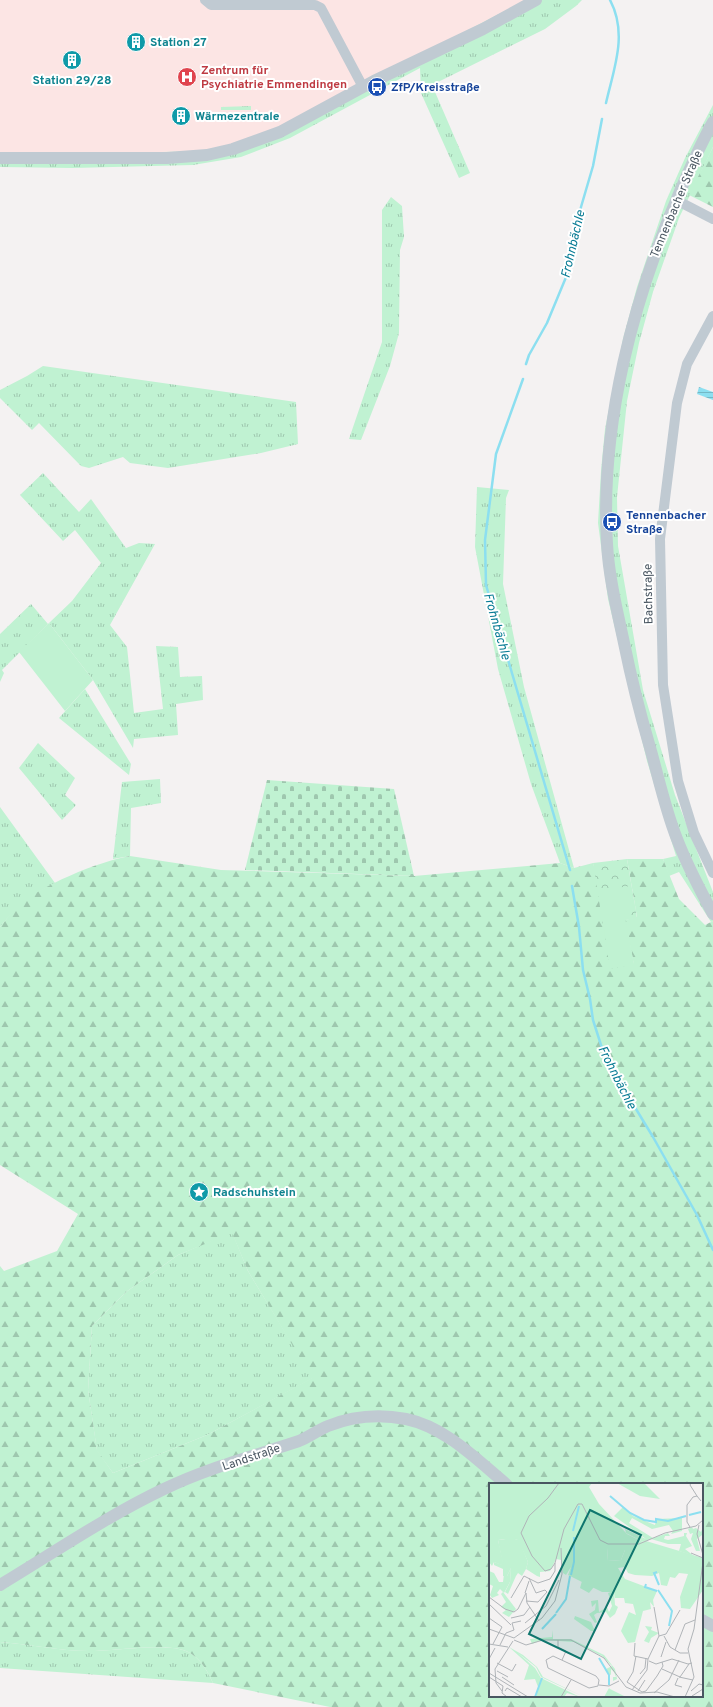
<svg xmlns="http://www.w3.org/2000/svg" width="713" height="1707" font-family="Overpass,sans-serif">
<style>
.medical{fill:#fce5e4}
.grass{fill:url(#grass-tufts)}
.forest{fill:url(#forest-firs);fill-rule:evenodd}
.cemetery{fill:url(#cemetery-stones)}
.park{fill:url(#park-crowns)}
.garden{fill:#c0f2d2}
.water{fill:url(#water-rules)}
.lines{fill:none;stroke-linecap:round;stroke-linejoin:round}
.stream{stroke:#8cdff0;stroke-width:2.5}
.minor{stroke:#c0cad2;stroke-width:10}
.tertiary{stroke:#c0cad2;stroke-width:12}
.labels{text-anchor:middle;stroke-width:4;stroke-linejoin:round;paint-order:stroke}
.culture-label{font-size:12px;font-weight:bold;fill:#0d838f;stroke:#fff;text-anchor:start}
.health-label{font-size:12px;font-weight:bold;fill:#be3a42;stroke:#fff;text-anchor:start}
.transit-label{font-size:12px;font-weight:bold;fill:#164399;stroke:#fff;text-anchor:start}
.street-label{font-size:12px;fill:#495661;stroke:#fff}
.water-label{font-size:13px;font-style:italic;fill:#097c95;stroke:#fff}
.inset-river{fill:none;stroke:#8cdff0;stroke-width:2}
.inset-road{fill:none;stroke:#b0b4b8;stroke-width:1}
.view{fill:#0f766e;fill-opacity:0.15;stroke:#0f766e;stroke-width:2}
.inset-edge{fill:none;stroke:#495661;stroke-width:2}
</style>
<defs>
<pattern id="grass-tufts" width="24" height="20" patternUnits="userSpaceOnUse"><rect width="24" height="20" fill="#c0f2d2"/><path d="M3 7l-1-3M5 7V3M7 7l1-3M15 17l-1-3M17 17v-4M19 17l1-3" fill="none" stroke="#9ec7ae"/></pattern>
<pattern id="forest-firs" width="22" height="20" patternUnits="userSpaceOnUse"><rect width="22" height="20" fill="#c0f2d2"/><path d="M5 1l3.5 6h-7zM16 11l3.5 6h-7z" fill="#9ec7ae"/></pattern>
<pattern id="cemetery-stones" width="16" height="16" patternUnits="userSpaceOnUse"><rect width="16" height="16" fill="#c0f2d2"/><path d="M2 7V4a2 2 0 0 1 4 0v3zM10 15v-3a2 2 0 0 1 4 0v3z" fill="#9ec7ae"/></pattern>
<pattern id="park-crowns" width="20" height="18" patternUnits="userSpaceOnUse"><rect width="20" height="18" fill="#c0f2d2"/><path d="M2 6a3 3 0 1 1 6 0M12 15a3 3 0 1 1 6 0" fill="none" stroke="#9ec7ae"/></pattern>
<pattern id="water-rules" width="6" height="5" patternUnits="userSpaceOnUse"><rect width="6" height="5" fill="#8cdff0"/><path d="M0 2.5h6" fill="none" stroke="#74b8c6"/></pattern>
</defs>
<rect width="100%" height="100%" fill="#f4f2f2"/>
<!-- medical -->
<path class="medical" d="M0,0H526L263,137L215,151L0,155Z"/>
<!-- grass -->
<path class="grass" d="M526,0H582L576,6L545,29L432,85L470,173L459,178L421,93L420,68L290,138L241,157L193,165L73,168L0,167V155L215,151L263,137Z
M713,105V147L679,218L653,292L639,343L627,401L617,497L618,546L643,690L675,795L713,892V921L711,922L679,872L669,876L663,859L676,856L647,761L608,599L598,523L601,471L605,429L623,339L637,287L666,201L685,158Z
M251,106V110H221V107Z
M391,197L402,206L404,237L400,250L399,333L390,366L361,440L349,439L382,342V210Z
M43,366L296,402L298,444L261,453L168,468L130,463L123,457L89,468L81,466L39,423L32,430L0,398V390L27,376Z
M43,473L79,512L91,499L126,548L139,543L155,544L110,625L127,647L134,713L163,709L156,646L178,647L180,677L202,676L203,700L176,704L178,735L134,739L133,748L93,680L49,623L72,601L101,563L75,530L63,541L20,495Z
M477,487L509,490L506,498L503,584L524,687L574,868L560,863L531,784L498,669L475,547Z
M31,604L48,624L2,670L4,673L0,682V634Z
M85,689L131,764L129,775L59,718Z
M38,743L75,778L65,795L76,805L62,820L19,768Z
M160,779L161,803L131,808L130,856L113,859L122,782Z
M0,807L55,883C30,896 18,905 0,927Z
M232,1232L248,1271L313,1378L207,1435L113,1473L97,1451L88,1390L92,1326L126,1292L178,1255Z
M0,1642C28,1644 62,1651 88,1651C112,1651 164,1643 183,1650C199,1655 207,1670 213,1683L0,1668Z"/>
<!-- forest -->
<path class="forest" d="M713,147V207L689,195Z
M130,856L221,870L414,876L560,863L574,868L593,863L596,874L634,965L625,920L637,917L627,859H663L679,899L705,925L713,921V1707H330L213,1683C207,1670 199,1655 183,1650C164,1643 112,1651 88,1651C61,1651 28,1644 0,1642V1266L4,1271L57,1251L78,1214L0,1165V927C5,921 10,914 16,908C38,886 100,861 130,856ZM232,1233L248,1271L312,1378L207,1435L113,1473L97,1450L88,1390L92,1326L126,1292L178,1255ZM490,1484H702V1696H490Z"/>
<!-- cemetery -->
<path class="cemetery" d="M267,780L394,789L414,876L245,870Z"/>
<!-- park -->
<path class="park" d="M627,859L637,918L626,920L634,965L610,969L593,863Z"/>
<!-- garden -->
<path class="garden" d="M49,623L93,680L65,711L19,652Z
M631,886L636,911L624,912L634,965L610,969L598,890Z"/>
<!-- water -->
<path class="water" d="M699,387L713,392V400L697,394Z"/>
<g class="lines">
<!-- stream -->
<path class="stream" d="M606,103C614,68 628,34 610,0
M526,364L529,355L547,323L569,270L581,207L593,166L602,119
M523,379L496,454L485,540L486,585L570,870
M572,886L579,927L583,970L590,999L593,1020L601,1045L619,1081L653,1137L697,1215L713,1250"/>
<!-- minor -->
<path class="minor" d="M205,0L211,5H315L321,8L363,87
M676,200L713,219
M713,316L687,364L677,403L660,539L663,685L678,781L694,833L713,873"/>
<!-- tertiary -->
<path class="tertiary" d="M713,122C701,143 691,166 681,189C633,299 600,424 607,544C609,578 617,610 624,643C631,677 639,710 649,744C658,775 665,809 677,839C687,865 700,890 713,914
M0,158H167L207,155L233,149L280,132L374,81L483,29L536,0
M0,1585C53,1553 109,1515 164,1489C207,1468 254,1456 299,1441C309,1437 318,1430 328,1426C353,1416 380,1414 406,1419C445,1427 476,1459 506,1484
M702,1620L713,1626"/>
</g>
<!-- icons -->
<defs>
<symbol id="building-disc" viewBox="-11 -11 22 22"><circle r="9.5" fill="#0f9aa8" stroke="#fff"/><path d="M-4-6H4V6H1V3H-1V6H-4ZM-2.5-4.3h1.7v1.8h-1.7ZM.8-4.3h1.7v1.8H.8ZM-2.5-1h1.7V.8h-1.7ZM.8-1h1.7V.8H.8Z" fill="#fff"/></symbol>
<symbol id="hospital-disc" viewBox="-11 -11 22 22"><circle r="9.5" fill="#e0444e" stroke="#fff"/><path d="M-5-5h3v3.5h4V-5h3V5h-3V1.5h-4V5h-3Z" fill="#fff"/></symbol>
<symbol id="bus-disc" viewBox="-11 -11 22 22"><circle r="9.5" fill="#1a4fb4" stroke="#fff"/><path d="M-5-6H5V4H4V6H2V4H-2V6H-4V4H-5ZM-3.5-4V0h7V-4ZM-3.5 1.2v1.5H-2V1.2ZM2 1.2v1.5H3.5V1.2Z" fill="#fff"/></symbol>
<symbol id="sight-disc" viewBox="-11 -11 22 22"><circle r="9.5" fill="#0f9aa8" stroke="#fff"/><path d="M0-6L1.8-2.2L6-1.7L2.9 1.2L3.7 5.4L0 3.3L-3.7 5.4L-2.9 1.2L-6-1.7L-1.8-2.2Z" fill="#fff"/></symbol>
</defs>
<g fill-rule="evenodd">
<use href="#building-disc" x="125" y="31" width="22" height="22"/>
<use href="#building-disc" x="61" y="49" width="22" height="22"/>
<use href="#hospital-disc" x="176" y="66" width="22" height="22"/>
<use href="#bus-disc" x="366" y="76" width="22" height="22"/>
<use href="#building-disc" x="170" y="105" width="22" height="22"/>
<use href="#bus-disc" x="601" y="511" width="22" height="22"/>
<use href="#sight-disc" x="188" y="1181" width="22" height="22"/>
</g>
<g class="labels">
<!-- culture labels -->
<g class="culture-label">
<text x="150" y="46">Station 27</text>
<text x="72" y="84" text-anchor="middle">Station 29/28</text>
<text x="195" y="120">Wärmezentrale</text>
<text x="213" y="1196">Radschuhstein</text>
</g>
<!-- health labels -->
<g class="health-label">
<text x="201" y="74">Zentrum für<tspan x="201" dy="14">Psychiatrie Emmendingen</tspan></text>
</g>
<!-- transit labels -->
<g class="transit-label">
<text x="391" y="91">ZfP/Kreisstraße</text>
<text x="626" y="519">Tennenbacher<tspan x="626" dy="14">Straße</tspan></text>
</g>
<!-- street labels -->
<g class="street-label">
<text transform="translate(676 204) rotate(-67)" y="4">Tennenbacher Straße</text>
<text transform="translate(648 594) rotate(-91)" y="4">Bachstraße</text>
<text transform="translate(251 1457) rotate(-19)" y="4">Landstraße</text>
</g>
<!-- water labels -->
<g class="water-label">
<text transform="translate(572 244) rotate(-77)" y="5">Frohnbächle</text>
<text transform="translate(498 626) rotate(74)" y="5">Frohnbächle</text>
<text transform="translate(618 1077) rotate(63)" y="5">Frohnbächle</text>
</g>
</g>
<!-- overview -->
<g transform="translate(489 1483)">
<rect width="214" height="214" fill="#f4f2f2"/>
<path d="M134,24L144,33L166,42L167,36L193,35V48L182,51L184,48L180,42L163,46L143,35L140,40L164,55L179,50L181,53H176L175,56L179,57L195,53V50H198L197,53L203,63L196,66L205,73L190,68L192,61H179L162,56L154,59L137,50L136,46L157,56L125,33ZM203,44L204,46L207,45L212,49L214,44V56L213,52L208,56L211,68H207L202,56L204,50L201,51L199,46ZM9,57H30L39,79L37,86L33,93L29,90L27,93L19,111L16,109L21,99L22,85L18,93H14V86L5,82V79L14,82ZM118,65H136V67L132,77L119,78ZM125,108L126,122L129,124L126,131L121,135L117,129L108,130L105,132L108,139L106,140L100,131L106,127L107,120L103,124L102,118L109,117L110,129L118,124L120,129L123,123L119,110ZM14,109L27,126L20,134L13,130L17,127L12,124L17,119L12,111ZM86,133L102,139L106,148H102L85,136ZM156,143L163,144L162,147L170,150L162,155L160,160L155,158L160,149ZM64,147V156H82L115,172L126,186L128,196L124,198V194H127L125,189L122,186V192L120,191L117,186L123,183L113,173L85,159L54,157L43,161L41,156L63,154Z" fill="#c0f2d2"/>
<path d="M0,0H103L100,4L110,21L138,51L154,59L157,58L214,75V107L201,126L192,125L191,114L199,91L190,90L186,95L181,94L178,103L172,102L170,90L163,93L146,92L139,90L136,84L129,85L136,96L168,108L164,117L165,124L161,119L162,126L154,128L146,159L139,160L132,148L140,129L147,132L144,121L136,120L135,115H126L125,109H113L79,92L82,84L77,92L74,90L72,77L67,76L61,88L51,89V94L48,93L37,86L39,79L29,57L20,56L9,57L15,83L5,79L3,83L0,79ZM118,65H136V67L132,77L119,78ZM128,0H155L171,16L151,13ZM22,85L21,99L15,110L11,106L8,110L10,112L3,115L1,112L4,103L0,101V88L5,90L10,99H14L15,91L18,93Z" fill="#c0f2d2" fill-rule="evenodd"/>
<path d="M93,98L105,104L100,110L91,105Z" fill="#c0f2d2"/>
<path d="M25,54L27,57L10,66L12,57ZM20,164L34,172L48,184L54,194L95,214L52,194L47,184L29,170L46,185L52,195L91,214L78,210L75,214H47L49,204L46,196L35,197L40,182ZM120,205L121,206L137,214H115Z" fill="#c0f2d2"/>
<path class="inset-river" d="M121,13L141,30L155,37L167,39V36L179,38L197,33M200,32L212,29M84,48L90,23M168,89L165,90L170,102M82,92L85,79V54M157,101L156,104L168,108M169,107L183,128L180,143M67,130L77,116L81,93M53,146L67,131M110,175L120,192V202M46,214L53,195"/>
<path class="inset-road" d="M70,0L59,15L40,33L32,50L43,73L56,88L62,86L66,80L75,46L89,21H93L111,57L119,61H150L176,50L207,43L214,37M202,0L201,2L208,13M210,42L208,51L214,72M201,44L198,39V22L204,14L208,13L212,18M202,70L214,75M36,110L40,98M0,114L16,126L25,129L29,126L37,110L38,120L50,138M22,115L35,93L49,100L61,96L66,88V80M37,118L49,119L58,109L56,107L47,110L40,95M0,121L22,142M0,135L13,144L4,161M22,135L35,132L41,124M36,140L57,123L70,97M0,146L25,155M170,153L177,151L191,127M175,153L181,164L191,170H199M25,155L53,135L66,118L73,91L72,65M25,157L37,162L54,157H82L115,175L137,204L151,210L168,209L186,214M69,157V164L77,168L73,177M146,160L145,173L159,176M0,161L19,164M11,162L17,150L25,147L23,140L32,138M186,167L196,141L206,137M64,173L107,193L110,197L109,203L100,205L59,185L57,177ZM147,173L144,189L138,199L153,209L157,208L168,193L174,183L173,179M172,174L177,159M0,176L6,165M160,178L167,181L183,176L199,181L203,180M8,180L23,188L27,181M173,186L191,194L200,181M8,188L19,194M0,190L39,214M151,191L156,185L157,175M0,194L14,203L13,210L18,214M13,194L25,202M190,194L204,197M189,195L186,202L193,204M110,202L120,203L130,198M143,207L158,187L159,176L170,153L165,124M13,208L7,200L6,186L24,158M16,208L18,205L33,214M149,208L156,197M202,208L210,201L214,202M165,210L180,197L190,177M203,213L214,206M72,214L82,197M196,214L205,194L199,166L205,146L214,79"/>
<path class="view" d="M101,27L152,52L92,176L40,151Z"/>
<rect width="214" height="214" class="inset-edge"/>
</g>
</svg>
